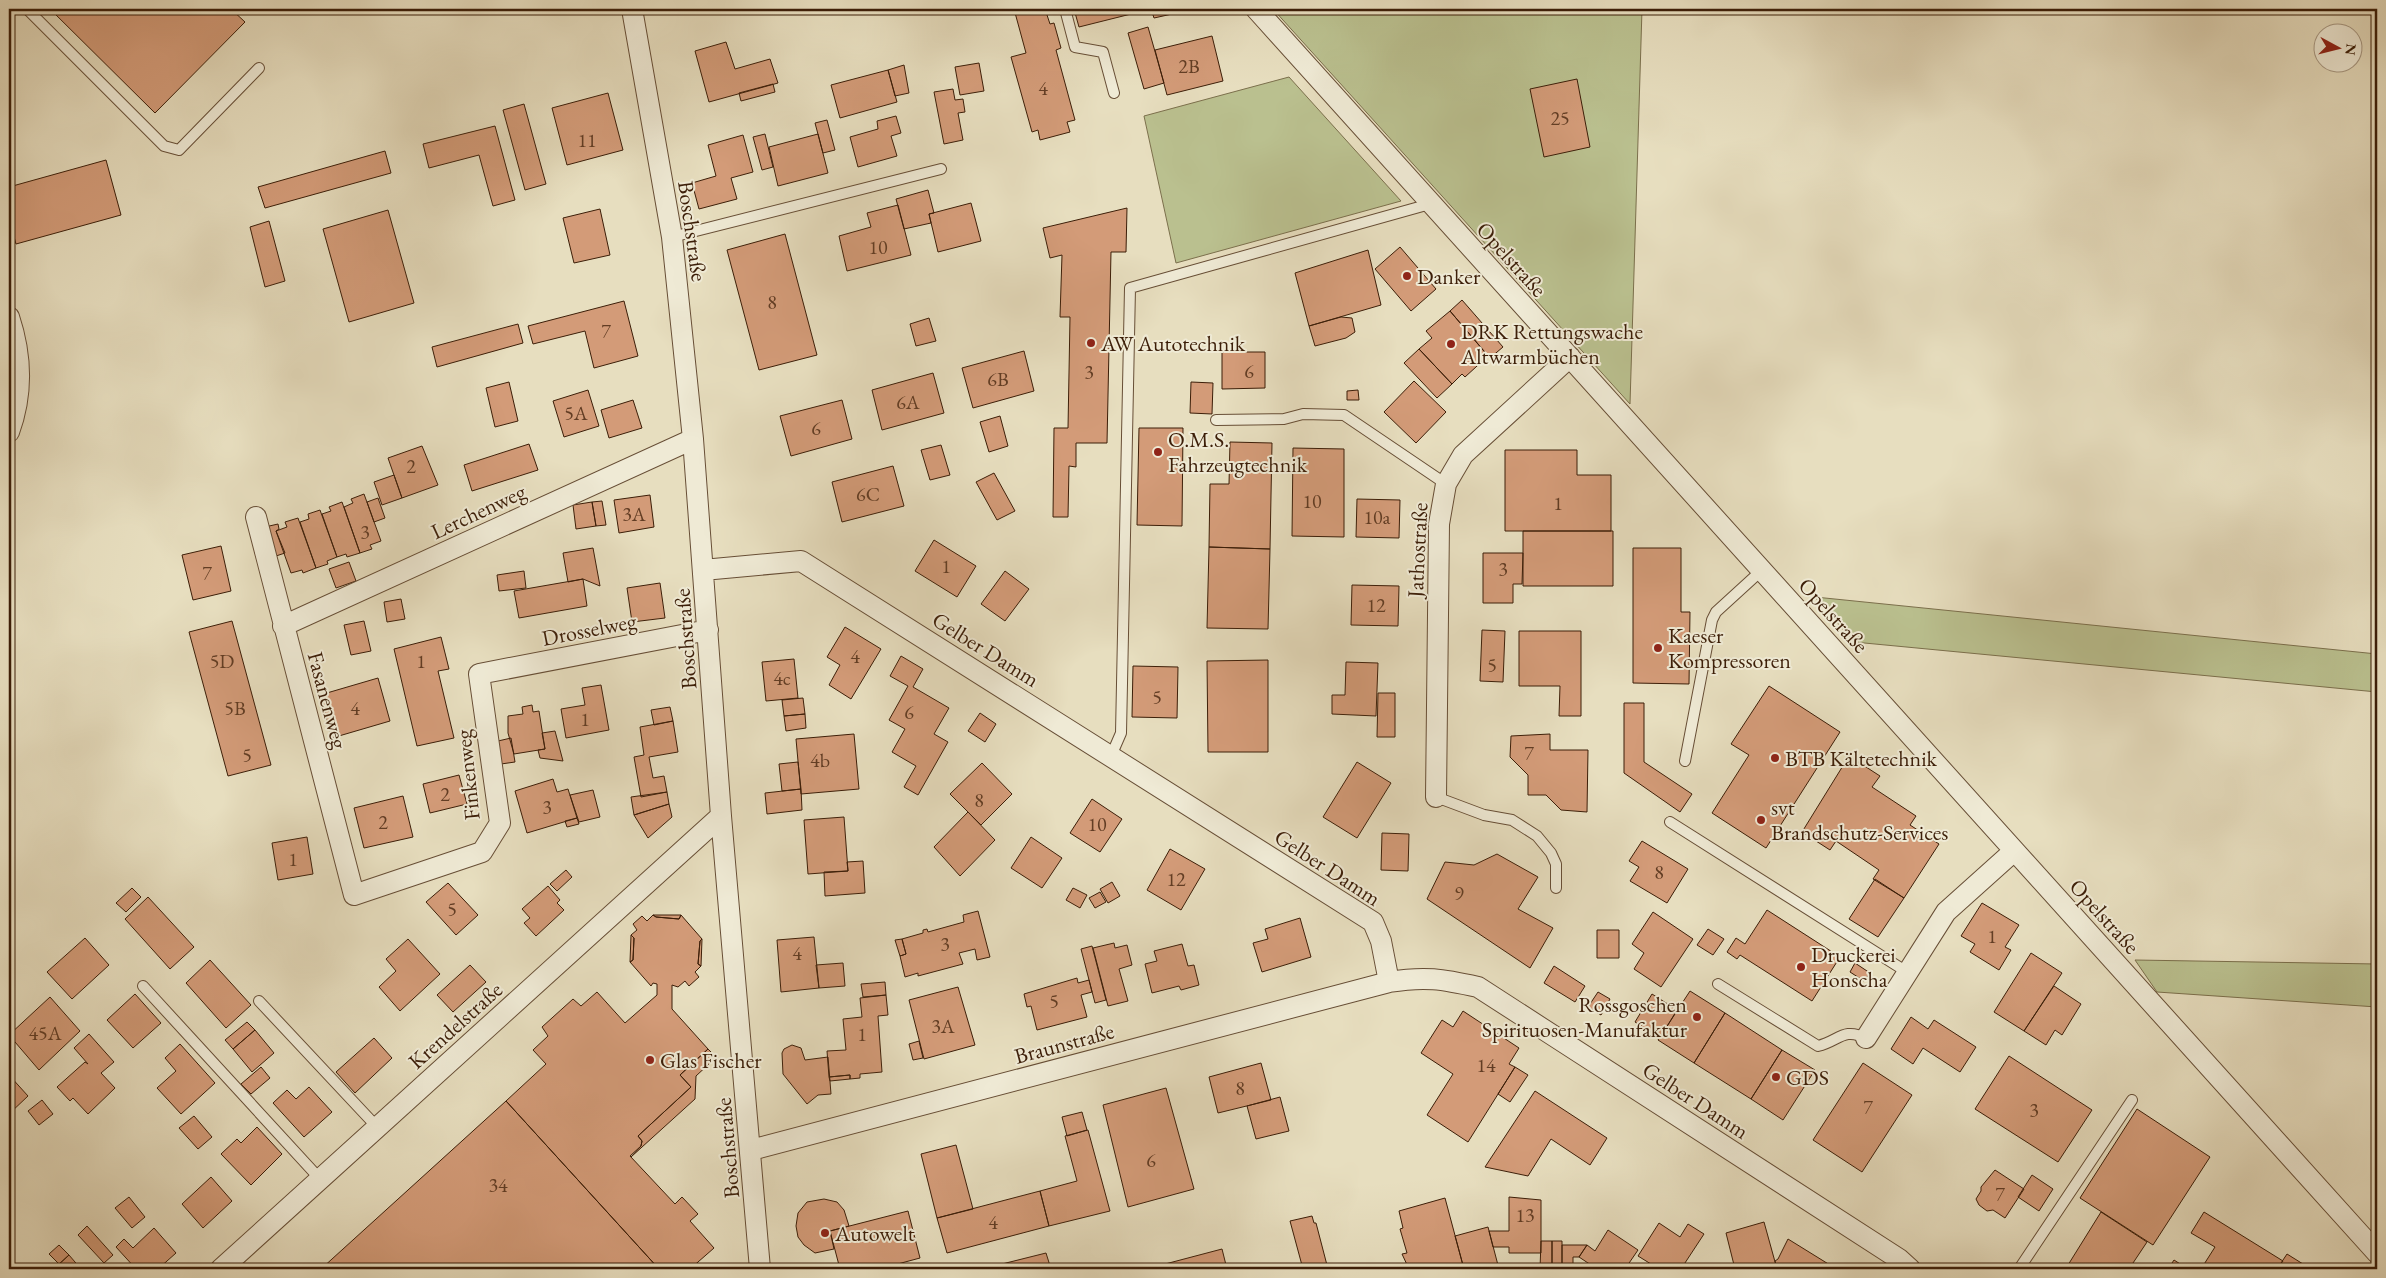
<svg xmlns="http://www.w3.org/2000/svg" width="2386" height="1278" font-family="'EB Garamond',serif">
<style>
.green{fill:#bac08f;stroke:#7b6f4c}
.building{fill:#d39b78;stroke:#3c1e08}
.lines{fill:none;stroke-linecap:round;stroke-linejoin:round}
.lane-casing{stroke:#674e36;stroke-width:12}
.street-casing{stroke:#674e36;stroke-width:22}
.lane{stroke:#efead5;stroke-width:10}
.street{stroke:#efead5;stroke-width:20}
.poi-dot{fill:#8f2418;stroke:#efead5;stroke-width:2}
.labels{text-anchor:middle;stroke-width:4;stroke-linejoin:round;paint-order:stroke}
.number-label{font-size:20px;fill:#623d24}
.street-label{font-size:22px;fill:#3c1e08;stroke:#efead5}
.poi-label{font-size:22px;fill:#3c1e08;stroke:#efead5;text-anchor:start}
</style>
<rect width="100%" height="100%" fill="#e7debf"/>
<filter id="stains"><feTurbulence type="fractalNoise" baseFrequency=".004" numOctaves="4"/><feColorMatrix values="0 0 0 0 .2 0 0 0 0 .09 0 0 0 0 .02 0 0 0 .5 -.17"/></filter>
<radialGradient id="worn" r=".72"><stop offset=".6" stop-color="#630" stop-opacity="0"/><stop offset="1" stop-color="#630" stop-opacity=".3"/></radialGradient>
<!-- green -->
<path class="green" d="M1273,9H1642L1630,404Z
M1289,77L1401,201L1176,263L1144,116Z
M1815,597L2377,654V692L1854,642Z
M2135,960L2377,964V1007L2157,992Z"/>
<!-- building -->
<path class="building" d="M50,9H231L245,22L155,113Z
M1014,9H1045L1050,24L1054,23L1061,48L1056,50L1075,120L1067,122L1070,132L1040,140L1038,130L1032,132L1011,57L1026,53Z
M1074,9H1151L1079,27Z
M1151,9H1171L1172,14L1154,18Z
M1148,27L1164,83L1144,89L1128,33Z
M1212,36L1223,81L1167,95L1155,50Z
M726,42L735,69L770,59L778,83L709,102L695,51Z
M979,63L984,91L960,95L955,67Z
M904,65L909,93L895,96L888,70Z
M888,70L897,102L840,118L831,85Z
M1577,79L1590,147L1544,157L1530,89Z
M773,84L775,92L741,101L739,93Z
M953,89L955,100L963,99L965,112L958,113L963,140L944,144L934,92Z
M608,93L623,150L567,165L552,108Z
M524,104L546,184L525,190L503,110Z
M896,116L901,133L891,136L897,156L858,167L850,137L878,129L877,121Z
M827,120L835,150L823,153L815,123Z
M495,126L515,200L493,206L479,155L429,168L423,144Z
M765,134L773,167L762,170L753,137Z
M818,134L828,173L778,186L769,147Z
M743,135L753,172L731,178L737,199L699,209L692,183L716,176L708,145Z
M385,151L391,173L265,208L258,187Z
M106,160L121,215L16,244L9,219V187Z
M928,190L934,213L929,214L931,223L904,229L896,199Z
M971,203L981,241L938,252L929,214Z
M898,205L911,255L847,271L839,236L871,227L867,213Z
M1127,208L1126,252H1111L1107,443H1076V467L1069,466L1068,517H1053L1054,428H1068L1070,317H1060L1062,255L1050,258L1043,228Z
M600,209L610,255L574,263L563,218Z
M388,210L414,303L349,322L323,229Z
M269,221L285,281L265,287L250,227Z
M785,234L817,355L759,370L727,250Z
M1400,247L1436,289L1411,311L1375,269Z
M1368,250L1381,305L1309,326L1295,273Z
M1462,300L1503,347L1490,358L1450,311Z
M624,301L638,356L594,368L585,331L533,344L528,326Z
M1450,311L1488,356L1465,377L1462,374L1452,384L1419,349L1432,338L1426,331Z
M1341,317L1352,318L1355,332L1346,338L1315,346L1309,326Z
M929,318L936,341L916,346L910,324Z
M518,324L523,343L437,367L432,347Z
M1419,349L1452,384L1437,398L1404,363Z
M1024,351L1034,391L973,408L962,368Z
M1222,352H1265V388L1222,389Z
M933,373L944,413L882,430L872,390Z
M1414,381L1446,412L1416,443L1384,412Z
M509,382L518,421L495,427L486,388Z
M1191,382L1213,383L1212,414L1190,413Z
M588,390L599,426L564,437L553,401Z
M1358,390L1359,400H1347V391Z
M633,400L642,428L609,438L601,410Z
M842,400L852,439L791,456L780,416Z
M1000,416L1008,446L989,452L980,422Z
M1139,428H1183L1182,526L1137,525Z
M1230,442L1272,443L1270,549L1209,547L1210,484H1229Z
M529,444L538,470L472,491L464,465Z
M941,445L950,475L930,480L921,450Z
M422,446L438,485L402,498L388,458Z
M1293,448L1344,449V537L1292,536Z
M1505,450H1577V475H1611V531H1505Z
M893,466L904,506L842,522L832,482Z
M994,473L1015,511L997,520L976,482Z
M394,475L402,498L382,505L374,482Z
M364,494L381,541L370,545L372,549L360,553L344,507L353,503L351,499Z
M650,495L654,527L619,533L614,500Z
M378,498L385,518L374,522L367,502Z
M1357,499L1400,500L1399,538L1356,537Z
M602,501L606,525L596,526L592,502Z
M342,502L360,553L347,557L346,554L337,557L322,514L331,511L329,507Z
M592,502L596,526L576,529L573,505Z
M320,510L337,557L327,561L328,564L316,568L300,522L309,519L308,514Z
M298,518L316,568L303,573L302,570L291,573L276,531L287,527L285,522Z
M278,524L279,529L276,531L285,553L273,557L265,527Z
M1523,531H1613V586H1523Z
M934,540L976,566L957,597L915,571Z
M221,546L231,591L193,600L182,555Z
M1209,547L1270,549L1268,629L1207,628Z
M593,548L600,586L583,579L568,582L563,553Z
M1633,548H1681V612H1690L1689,684L1633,683Z
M1483,553H1523L1522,584H1513V603H1483Z
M349,562L356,581L336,588L329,569Z
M524,571L526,588L499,591L497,575Z
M1005,571L1029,589L1005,621L981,604Z
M583,579L587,606L519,618L514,591Z
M660,583L665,618L632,622L627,588Z
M1352,585L1399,586L1398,626L1351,625Z
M401,599L405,619L387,622L384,602Z
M232,621L271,765L228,776L189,632Z
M364,621L371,651L351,655L344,625Z
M845,627L881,649L851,699L829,685L840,665L827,657Z
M1482,630L1505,631L1503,682L1480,681Z
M1519,631H1581V716H1559L1560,686H1519Z
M441,637L449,669L438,671L454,738L417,746L394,649Z
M901,656L923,669L913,687L949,708L934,734L948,742L918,795L904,787L916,766L892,752L905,729L889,720L908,686L890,676Z
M794,659L798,698L766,701L762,662Z
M1268,660V752H1208L1207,661Z
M1346,662L1378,663L1376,716L1332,714V695H1345Z
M1133,666L1178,667L1177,718L1132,717Z
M378,678L390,721L332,738L320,695Z
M601,685L609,730L566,738L561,709L585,705L582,688Z
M1769,686L1840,732L1766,848L1712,813L1749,755L1731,744Z
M1378,693H1395V737H1377Z
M803,698L805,714L784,716L782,700Z
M1624,703H1644V762L1692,794L1680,812L1624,773Z
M532,705L533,712L539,711L545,749L514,754L508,733V716L523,714L522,707Z
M670,707L673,721L654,725L651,710Z
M980,713L996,724L985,742L968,731Z
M805,714L806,728L786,731L784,716Z
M673,721L678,752L649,757L653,778L664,776L667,792L641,797L634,757L644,755L640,727Z
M555,731L563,761L540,758L538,750L545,749L542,733Z
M854,734L859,789L801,794L796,739Z
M1550,734V750H1588L1587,812L1561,810L1546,795H1528V775L1510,757L1511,736Z
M511,738L515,762L501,764L498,741Z
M1849,756L1880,776L1872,787L1916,816L1910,825L1939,844L1904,898L1873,879L1879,870L1836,841L1830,850L1802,832Z
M798,762L801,789L782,791L779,764Z
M1357,762L1391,783L1357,838L1323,817Z
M982,763L1012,794L981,825L950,794Z
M459,775L467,804L430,813L423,784Z
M553,779L557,792L568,789L577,818L527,833L515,791Z
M801,789L802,810L767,814L765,793Z
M593,790L600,817L579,822L570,795Z
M667,792L669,804L634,815L631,797Z
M403,796L413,837L364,848L354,808Z
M1092,799L1122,819L1100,852L1070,833Z
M669,804L672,817L648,838L634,815Z
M968,812L995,840L960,876L934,847Z
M844,817L848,871L808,874L804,820Z
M577,818L579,824L567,827L565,821Z
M1382,833L1409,834L1408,871L1381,870Z
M307,837L313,874L278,880L272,843Z
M1031,837L1062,858L1042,888L1011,868Z
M1642,841L1688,869L1667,903L1630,881L1639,867L1629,861Z
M1170,849L1205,869L1181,910L1147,890Z
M1497,854L1538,877L1518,909L1553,928L1530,968L1427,899L1445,862L1474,865Z
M863,861L865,893L825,896L824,872L848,871L847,862Z
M566,870L572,877L557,891L550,884Z
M1875,879L1904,898L1878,937L1849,919Z
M1112,882L1120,896L1108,903L1100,889Z
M448,883L478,915L456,935L426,902Z
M548,886L560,900L557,903L564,910L536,936L524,923L530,918L522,909Z
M132,888L141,897L126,912L116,903Z
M1073,888L1087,895L1080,908L1066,900Z
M1100,892L1106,902L1095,908L1089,898Z
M148,897L194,947L170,969L125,919Z
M1982,903L2019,925L2005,947L2011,950L1999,970L1970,952L1975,944L1961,936Z
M1767,910L1840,957L1812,1001L1740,955L1737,959L1727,952L1736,938L1745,944Z
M978,911L990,957L977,960L975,949L959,953L963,964L918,976V973L905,977L900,956L906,954L902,939L923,933V930L927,929L928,932L964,922L963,915Z
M1653,912L1693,939L1661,987L1634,969L1644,953L1632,944Z
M653,915H681L679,919L656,917Z
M653,915L656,917L679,919L681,915L702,939L700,941L698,964L701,966L695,972L699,977L689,986L685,981L678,987L672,985V1009L708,1049L680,1075L691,1087L638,1136L642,1141L641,1146L630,1156L675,1204L682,1197L698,1214L690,1221L714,1248L690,1269H659L506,1101L546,1064L533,1050L548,1036L542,1027L573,999L581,1006L597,992L625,1023L657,995V984L653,983L651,986L630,962L633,960L634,938L631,935L637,930L633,924L642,916L647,921Z
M1300,918L1311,957L1262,972L1253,943L1268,939L1265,929Z
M1708,929L1724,939L1713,955L1697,945Z
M1597,930H1619V958H1597Z
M631,935L634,938L633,960L630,962Z
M814,937L819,988L781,992L777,940Z
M85,938L109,965L72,999L47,972Z
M408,939L440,974L400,1011L379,987L396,971L386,959Z
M702,939L701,966L698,964L700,941Z
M902,939L906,954L900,956L895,940Z
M1114,943L1115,948L1127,945L1132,965L1119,969L1128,1001L1108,1006L1093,948Z
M1182,944L1188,966L1194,965L1199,985L1181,990L1179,986L1152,993L1145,964L1157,961L1154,951Z
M1092,946L1106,1000L1095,1003L1081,949Z
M2031,953L2062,973L2024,1031L1994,1012Z
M210,960L251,1005L226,1028L186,983Z
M843,963L845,986L819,988L816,965Z
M1855,963L1870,973L1864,981L1850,972Z
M470,965L486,982L453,1012L437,995Z
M1554,966L1585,986L1575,1002L1544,983Z
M1077,978L1078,983L1089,980L1092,992L1081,995L1087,1017L1037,1030L1031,1006L1027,1007L1024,994Z
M885,982L886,995L863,997L861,984Z
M2054,986L2081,1004L2062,1035L2055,1030L2046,1045L2024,1031Z
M958,987L975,1045L924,1059L909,1000Z
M1690,991L1725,1013L1694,1063L1658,1040Z
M1598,992L1610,999L1601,1015L1588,1007Z
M135,994L161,1023L133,1048L107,1020Z
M1652,994L1677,1010L1660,1038L1635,1022Z
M886,995L888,1015L878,1016L882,1072L860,1074V1078L850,1079V1075L829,1077L827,1051L846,1050L843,1019L862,1017L860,998Z
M50,997L80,1031L39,1070L9,1035Z
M1463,1011L1519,1048L1509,1064L1515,1067L1468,1142L1427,1115L1453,1074L1421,1053L1442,1020L1453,1027Z
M1725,1013L1782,1050L1751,1099L1694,1063Z
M1911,1017L1928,1029L1934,1020L1976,1047L1960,1072L1923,1048L1913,1064L1891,1049Z
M247,1022L255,1030L233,1049L225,1040Z
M255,1030L274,1053L252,1072L233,1049Z
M89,1034L114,1062L101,1073L115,1088L88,1114L73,1098L70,1101L57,1087L85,1062L88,1064L74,1048Z
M374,1038L392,1058L355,1093L336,1072Z
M919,1041L923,1058L913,1060L909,1044Z
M180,1044L215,1083L181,1114L157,1088L176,1071L165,1058Z
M792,1045L801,1048L805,1060L828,1057L831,1094L818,1095L807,1104L783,1074L782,1053L784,1049Z
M708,1049L711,1052V1062L696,1076L695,1099L631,1157L641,1146L642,1141L638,1136L691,1087L680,1075Z
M1782,1050L1815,1070L1783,1120L1751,1099Z
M2009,1056L2092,1110L2058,1162L1975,1109Z
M1261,1063L1271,1100L1218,1113L1209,1077Z
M1863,1063L1912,1095L1862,1172L1813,1140Z
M261,1067L270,1078L251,1094L241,1084Z
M1515,1067L1528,1075L1510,1102L1498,1094Z
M9,1075L28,1096L9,1114Z
M850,1075V1079L830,1081L829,1077Z
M309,1087L332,1112L304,1137L273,1103L287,1090L296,1099Z
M1166,1088L1194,1189L1128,1207L1103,1105Z
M1535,1091L1607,1138L1590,1165L1551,1139L1528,1176L1485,1167Z
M1280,1097L1289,1131L1256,1139L1247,1106Z
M42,1100L53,1114L39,1125L28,1111Z
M506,1101L659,1269H321Z
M2137,1109L2210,1157L2153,1245L2080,1198Z
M1082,1112L1087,1130L1067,1136L1062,1117Z
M194,1116L212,1137L198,1149L179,1128Z
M257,1127L282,1154L251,1185L221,1154L237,1139L241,1143Z
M1088,1130L1110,1211L1049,1226L1040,1191L1077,1181L1065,1136Z
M956,1145L973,1209L937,1218L921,1154Z
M1995,1170L2024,1189L2005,1218L1993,1210L1987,1211L1979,1205L1976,1199L1981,1191V1187Z
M2032,1175L2053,1189L2039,1211L2018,1197Z
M211,1177L232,1201L203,1228L182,1204Z
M1040,1191L1049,1226L947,1253L937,1218Z
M129,1197L145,1217L132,1228L115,1208Z
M1509,1197L1541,1200V1253H1509V1247H1493L1489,1231H1509Z
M1445,1198L1464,1269H1409L1402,1254L1407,1253L1400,1229L1403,1228L1399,1211Z
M824,1199L837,1202L844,1210L849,1226L830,1231L834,1249L815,1253L804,1245L798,1237L796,1226L798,1213L807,1202Z
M908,1211L920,1258L879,1269H840L830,1231Z
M2101,1212L2147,1242L2129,1269H2066V1265H2068Z
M2204,1212L2283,1261L2277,1269H2201L2215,1247L2191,1233Z
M1312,1216L1314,1223H1316L1328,1269H1303L1290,1221Z
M1764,1222L1777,1269H1735L1726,1233Z
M1659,1223L1680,1237L1688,1224L1704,1234L1681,1269H1659L1638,1256Z
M87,1226L113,1255L104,1263L78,1235Z
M1488,1227L1499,1269H1464L1455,1236Z
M154,1228L176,1253L158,1269H136L116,1247L124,1239L133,1248Z
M1608,1230L1638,1250L1625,1269H1597L1579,1257L1587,1245L1595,1251Z
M1788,1239L1830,1265L1828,1269H1777L1775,1261L1778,1259Z
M1541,1241H1552V1269H1540Z
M1552,1241H1562V1269H1552Z
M59,1245L69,1255L59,1264L49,1254Z
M1562,1245H1587L1579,1257H1573V1269H1562Z
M1222,1249L1227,1269H1150V1268Z
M1046,1253L1051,1269H982Z
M2287,1254L2311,1269H2277Z
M69,1255L81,1269H57L55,1268Z
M2174,1260L2188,1269H2168Z"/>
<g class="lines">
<defs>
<path id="lane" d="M27,9L164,146L179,150L259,68
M1065,9L1075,47L1103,52L1114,93
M672,237L941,169
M1216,420L1284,419L1303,414L1344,415L1446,484
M1111,756L1121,733L1130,288L1430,204
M1685,761L1712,620L1716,612L1762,570
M1436,797L1484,815L1512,820L1537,836L1551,853L1556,864V888
M1670,822L1907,972
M1718,984L1818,1046C1839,1041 1843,1027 1866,1038
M143,986L320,1179
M259,1001L377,1127
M2019,1269L2132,1100"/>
<path id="street" d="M632,9L672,237L693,439L721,816L760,1269
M1256,9L2377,1253
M9,317C22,356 23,394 9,432
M256,517L354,895L482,852L500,823L479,674L708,630
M703,570L801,561L1373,922L1381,941L1389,982
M283,626L693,439
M1436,797L1439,524L1446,484L1463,455L1570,357
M1866,1038L1946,912L2014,851
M751,1150L1389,982C1425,976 1442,979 1478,987L1899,1259L1910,1269
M221,1269L721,816"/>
</defs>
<!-- lane casing -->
<use href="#lane" class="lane-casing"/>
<!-- street casing -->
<use href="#street" class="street-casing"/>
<!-- lane -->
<use href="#lane" class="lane"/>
<!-- street -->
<use href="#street" class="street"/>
</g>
<!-- markers -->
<g class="poi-dot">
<circle cx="1407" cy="276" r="5"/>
<circle cx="1091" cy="343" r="5"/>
<circle cx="1451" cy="344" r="5"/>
<circle cx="1158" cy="452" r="5"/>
<circle cx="1658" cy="648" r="5"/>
<circle cx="1775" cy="758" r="5"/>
<circle cx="1761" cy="820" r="5"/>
<circle cx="1801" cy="967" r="5"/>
<circle cx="1697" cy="1017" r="5"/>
<circle cx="650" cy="1060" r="5"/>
<circle cx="1776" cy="1077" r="5"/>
<circle cx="825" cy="1233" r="5"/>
</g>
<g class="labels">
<!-- number labels -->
<g class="number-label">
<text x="1189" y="73">2B</text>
<text x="1043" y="95">4</text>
<text x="1560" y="125">25</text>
<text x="587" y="147">11</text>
<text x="878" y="254">10</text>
<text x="772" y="309">8</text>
<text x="606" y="338">7</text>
<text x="1249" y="378">6</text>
<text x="1089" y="379">3</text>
<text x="998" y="386">6B</text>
<text x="908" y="409">6A</text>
<text x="576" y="420">5A</text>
<text x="816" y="435">6</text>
<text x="411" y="473">2</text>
<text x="868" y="501">6C</text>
<text x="1312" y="508">10</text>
<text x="1558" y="510">1</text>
<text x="634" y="521">3A</text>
<text x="1377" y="524">10a</text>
<text x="365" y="539">3</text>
<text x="946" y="573">1</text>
<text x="1503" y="576">3</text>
<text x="207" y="580">7</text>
<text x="1376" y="612">12</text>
<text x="855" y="663">4</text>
<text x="222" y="668">5D</text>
<text x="421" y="668">1</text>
<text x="1492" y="672">5</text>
<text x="782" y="685">4c</text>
<text x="1157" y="704">5</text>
<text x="235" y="715">5B</text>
<text x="355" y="715">4</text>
<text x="909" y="719">6</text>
<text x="585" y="726">1</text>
<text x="1529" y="760">7</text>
<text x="247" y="762">5</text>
<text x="820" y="767">4b</text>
<text x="445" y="801">2</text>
<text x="979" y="807">8</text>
<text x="547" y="814">3</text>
<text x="383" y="829">2</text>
<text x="1097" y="831">10</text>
<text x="293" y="866">1</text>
<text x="1659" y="879">8</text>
<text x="1176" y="886">12</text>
<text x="1459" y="900">9</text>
<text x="452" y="916">5</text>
<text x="1992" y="943">1</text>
<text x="945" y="951">3</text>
<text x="797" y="960">4</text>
<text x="1054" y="1008">5</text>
<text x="943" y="1033">3A</text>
<text x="45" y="1040">45A</text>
<text x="862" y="1041">1</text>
<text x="1486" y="1072">14</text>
<text x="1240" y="1095">8</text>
<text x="1868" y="1114">7</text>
<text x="2034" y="1117">3</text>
<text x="1151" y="1167">6</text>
<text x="498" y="1192">34</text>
<text x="2000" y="1201">7</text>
<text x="1525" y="1222">13</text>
<text x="993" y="1229">4</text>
</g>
<!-- street labels -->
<g class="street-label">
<text transform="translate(693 231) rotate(82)" y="8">Boschstraße</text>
<text transform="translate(1512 259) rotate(48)" y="8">Opelstraße</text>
<text transform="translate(478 511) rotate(-25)" y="8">Lerchenweg</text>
<text transform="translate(1417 550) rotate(-87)" y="8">Jathostraße</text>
<text transform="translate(1834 615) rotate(48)" y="8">Opelstraße</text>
<text transform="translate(589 629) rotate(-11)" y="8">Drosselweg</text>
<text transform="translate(685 639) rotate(-94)" y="8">Boschstraße</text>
<text transform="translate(986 649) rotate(32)" y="8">Gelber Damm</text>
<text transform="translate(328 700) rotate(75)" y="8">Fasanenweg</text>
<text transform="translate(467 775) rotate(-96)" y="8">Finkenweg</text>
<text transform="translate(1328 867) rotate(33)" y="8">Gelber Damm</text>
<text transform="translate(2105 916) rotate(48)" y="8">Opelstraße</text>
<text transform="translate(455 1025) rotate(-42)" y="8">Krendelstraße</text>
<text transform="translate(1064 1043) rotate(-15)" y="8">Braunstraße</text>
<text transform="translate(1696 1100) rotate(33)" y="8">Gelber Damm</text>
<text transform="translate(727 1148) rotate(-95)" y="8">Boschstraße</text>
</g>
<!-- poi labels -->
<g class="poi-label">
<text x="1417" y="284">Danker</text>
<text x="1461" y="339">DRK Rettungswache<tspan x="1461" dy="25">Altwarmbüchen</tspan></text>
<text x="1101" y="351">AW Autotechnik</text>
<text x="1168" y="447">O.M.S.<tspan x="1168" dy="25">Fahrzeugtechnik</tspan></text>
<text x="1668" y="643">Kaeser<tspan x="1668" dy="25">Kompressoren</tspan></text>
<text x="1785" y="766">BTB Kältetechnik</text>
<text x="1771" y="815">svt<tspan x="1771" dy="25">Brandschutz-Services</tspan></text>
<text x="1811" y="962">Druckerei<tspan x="1811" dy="25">Honscha</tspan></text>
<text x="1687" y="1012" text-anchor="end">Rossgoschen<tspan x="1687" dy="25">Spirituosen-Manufaktur</tspan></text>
<text x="660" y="1068">Glas Fischer</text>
<text x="1786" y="1085">GDS</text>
<text x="835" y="1241">Autowelt</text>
</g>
</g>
<!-- margin -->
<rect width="2386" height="1278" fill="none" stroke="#e7debf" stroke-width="30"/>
<rect x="10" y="10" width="2366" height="1258" fill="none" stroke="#3c1e08" stroke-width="2.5"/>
<rect x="15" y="15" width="2356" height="1248" fill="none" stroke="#3c1e08"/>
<!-- north arrow -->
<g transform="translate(2338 48) rotate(97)"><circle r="24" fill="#efead5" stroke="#a79883"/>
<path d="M0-4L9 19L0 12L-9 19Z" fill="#8f2418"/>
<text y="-8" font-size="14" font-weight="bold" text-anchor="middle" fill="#3c1e08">N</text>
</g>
<rect width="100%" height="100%" filter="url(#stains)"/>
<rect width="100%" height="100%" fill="url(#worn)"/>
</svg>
